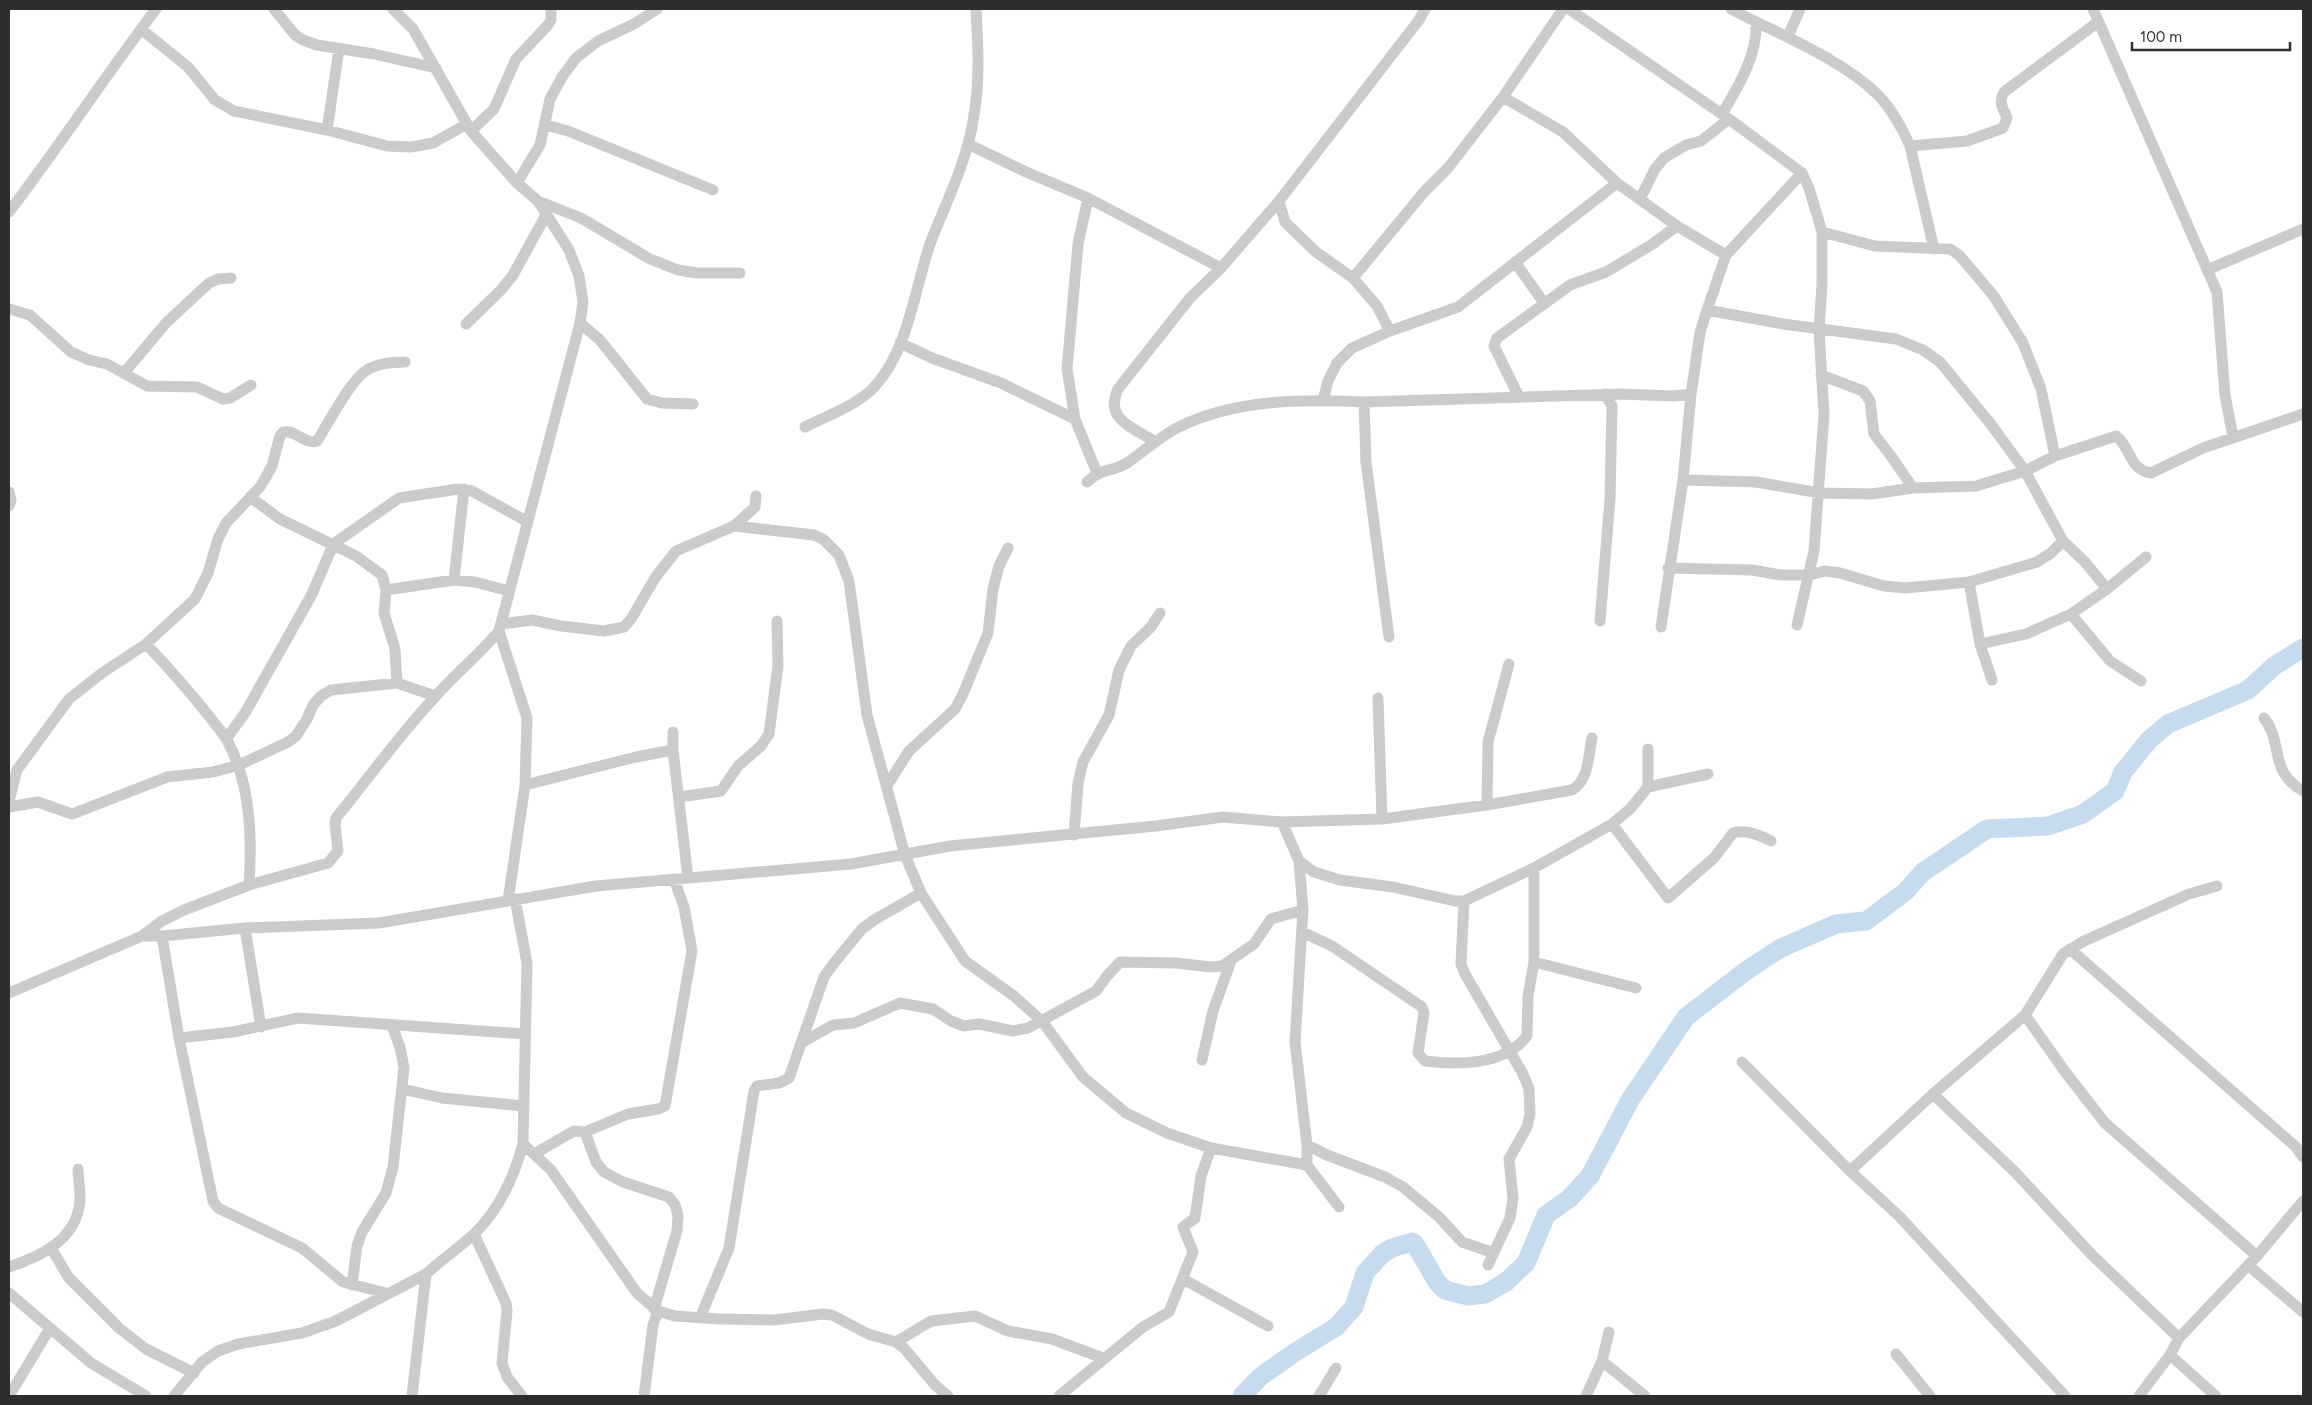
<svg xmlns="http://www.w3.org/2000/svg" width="2312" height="1405" font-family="Figtree,sans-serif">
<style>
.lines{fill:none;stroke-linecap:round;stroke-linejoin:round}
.river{stroke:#c6dbed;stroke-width:19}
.minor{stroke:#cbcbcb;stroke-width:11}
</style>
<rect width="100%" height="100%" fill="#fff"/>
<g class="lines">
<!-- river -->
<path class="river" d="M1242,1396L1260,1377L1297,1351L1336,1327L1354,1307L1365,1273L1382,1254L1392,1248L1412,1242L1415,1244L1437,1282L1445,1290L1468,1296L1485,1294L1506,1282L1526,1263L1546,1215L1570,1198L1590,1176L1630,1100L1686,1017L1747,970L1781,948L1836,924L1866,921L1905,892L1923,872L1987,829L2048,826L2083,814L2115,791L2123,772L2149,740L2168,724L2248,690L2274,666L2303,648"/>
<!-- minor -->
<path class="minor" d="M274,9L295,35L303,40L317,45L374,54L436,68
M1569,9L1729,119L1802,173L1809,188L1822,232V285L1819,329L1824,415L1814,551L1797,625
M1731,9C1776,33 1840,58 1877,94C1891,108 1902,128 1910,146L1934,249
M2093,9L2217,292L2225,395L2233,437
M141,29L188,67L215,100L234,111L327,130L387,146L411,147L433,143L467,124
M1788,36L1800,9
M1503,97L1563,132L1617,183L1677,226L1726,255
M1722,114C1738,87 1758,55 1756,22
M546,125L568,131L713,190
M327,130L339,49
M471,131L494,109L516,59L547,26L551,20V9
M968,144L1026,172L1088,198L1221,268
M1910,146L1967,141L2003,128L2007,118C2003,108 1998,102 2004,92L2098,22
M517,183L540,145L550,99L562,77L576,58L598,41L634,24L657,9
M1088,198L1078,244L1067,369L1075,419L1097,473
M1640,199L1655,169L1664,158L1686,145L1701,141L1729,119
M538,201L581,218L650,259L678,270L697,273H740
M1279,201L1285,222L1316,252L1353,278L1377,306L1390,331
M9,212C60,145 106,75 156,9
M1822,232L1875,246L1950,249L1959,255L1993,295L2023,343L2041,389L2055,456
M1515,262L1544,303
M2207,270L2303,229
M1353,278L1424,192L1448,168L1503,97L1563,9
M9,309L30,315L71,352L89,360L107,364L147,386L197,387L223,399L230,398L251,385
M1707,310L1783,324L1896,339L1923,350L1940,362L1990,423L2025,471L2063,541L2085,562L2107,589
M580,323L600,340L647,399L662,403L693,404
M466,324L501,290L513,275L546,215
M900,343L932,358L1001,383L1075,419
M124,373L166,323L209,283L218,279L231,278
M1821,375L1863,391L1870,401L1874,434L1891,456L1913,488
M1519,397L1494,346L1497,338L1570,285L1606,272L1651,245L1677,226
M1323,400L1328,381L1337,363L1352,348L1390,331L1458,307L1617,183
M1364,402L1366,462L1389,637
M805,427C828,415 859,405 876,385C908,350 915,288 930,244C946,202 968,160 974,115C980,80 978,44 976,9
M1154,441C1132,427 1104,419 1118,389L1190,298L1221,268L1279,201L1419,20L1425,9
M1683,480L1756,482L1820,493L1872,494L1913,488L1976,486L2025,471L2055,456L2116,436C2131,447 2129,470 2151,473L2203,448L2303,414
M1087,482C1103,467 1113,472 1127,463C1145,451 1161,435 1181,426C1237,399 1304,399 1364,402L1620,394L1674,396L1691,394
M9,492L11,501L9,506
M250,497L280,519L356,556L382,575L386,590L384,613L395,649L397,683
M734,526L814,535L823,539L839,555L849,581L867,715L905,855L921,893L965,961L1014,996L1042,1021L1083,1077L1126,1113L1167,1133L1211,1148L1307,1165
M1668,568L1752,570L1781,575H1809L1825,571L1840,573L1884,586L1905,588L1969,582L2037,562L2051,553L2063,541
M454,580L464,489
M1969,582L1980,644L1992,680
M386,590L454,580L475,582L509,591
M2071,614L2110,661L2141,681
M1600,621L1610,499L1612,406L1605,394
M501,624L532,620L561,626L604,631L624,627L631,619L655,578L676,551L734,526L755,507L756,496
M1661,627L1683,480L1691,394L1700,333L1707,310L1726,255L1802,173
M499,631L527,718L525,785L508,901
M146,644C168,667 189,691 209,716C215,724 222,732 227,740C251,784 252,837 249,885
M1980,644L2026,634L2071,614L2107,589L2146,557
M1378,698L1382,819
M2264,718C2284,743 2268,771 2303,791
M673,732V750L688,878
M226,739L245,713L311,596L333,545L339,540L399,498L458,489L472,491L528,522
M1648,749V787
M888,784L909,751L955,709L963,694L988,633L993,589L999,566L1008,548
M525,785L636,757L673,750
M679,797L721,791L738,766L761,746L769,734L778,666L777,621
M9,801L17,770L69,699L102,673L146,644L195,599L208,573L218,539L226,523L260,487L266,477L272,466L280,436L283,432C296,429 304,445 317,441C328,424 351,379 367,370C378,363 393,362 405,362
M1487,805L1488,742L1509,664
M9,807L38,802L72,814L167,777L213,772L239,765L288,742L296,736L307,719L313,705L321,696L331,690L397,683L435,696
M1282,822L1382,819L1487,805L1572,790C1589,780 1588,756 1592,738
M1612,824L1668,898L1714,858L1733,833C1746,829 1760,835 1771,841
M1074,835L1078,783L1083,762L1109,715L1119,670L1131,646L1151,627L1160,613
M1299,861L1303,910L1295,1042L1307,1145L1327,1155L1385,1177L1403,1187L1439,1217L1462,1242L1494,1253
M1464,901L1461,964L1465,974L1523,1074L1529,1089L1530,1114L1527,1127L1509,1159L1513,1198L1510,1218L1488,1265
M245,928L261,1027
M1302,932L1332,946L1422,1007L1424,1013L1418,1053L1425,1061C1458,1065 1504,1066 1527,1036L1528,996L1534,962V868
M142,936H162L245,928L379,923L596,886L851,864L950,846L1156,826L1223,817L1282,822L1299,861L1314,872L1340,880L1393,887L1455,901H1464L1534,868L1612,824L1630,809L1648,787L1708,774
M162,936L179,1038L213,1201L218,1208L302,1248L343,1282L386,1293
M2070,949L2296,1147L2303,1157
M1534,962L1636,988
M9,993L142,936L162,921L184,910L249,885L328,863L338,851L335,824L336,818C369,778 399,735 435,697C455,674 479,655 499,631L580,323L583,302L579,276L569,250L538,201L517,183L471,131L413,29L393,9
M2025,1015L2066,1073L2105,1123L2257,1256
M179,1038L233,1032L298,1018L525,1034
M801,1043L833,1025L854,1023L900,1003L933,1009L951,1021L964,1026L979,1024L1013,1031L1028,1028L1096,991L1107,976L1120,962L1176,963L1211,967L1222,966L1254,944L1271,919L1303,910
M1202,1060L1213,1011L1231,961
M1742,1062L1850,1171L1899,1216L2065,1396
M402,1089L442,1098L524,1106
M1933,1094L2015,1172L2092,1255L2179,1338
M585,1132L596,1162L604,1172L623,1182L669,1197L675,1205L678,1215L677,1231L654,1309
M523,1144L551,1170L637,1293L658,1311L675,1316L719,1319L774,1320L823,1314L832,1315L868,1334L896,1342L904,1348L935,1385L948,1396
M1307,1145V1165L1339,1207
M534,1154L574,1131L585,1132L628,1114L658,1109L665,1106L692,951L684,907L674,879
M1850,1171L1933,1094L2025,1015L2063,954L2084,941L2189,894L2217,886
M474,1234L506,1303L507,1311L502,1363L507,1377L522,1396
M51,1248L69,1278L119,1328L146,1349L194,1373
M2248,1265L2303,1312
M9,1267C39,1257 72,1242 79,1208C82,1196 78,1181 78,1169
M1183,1279L1268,1326
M352,1285L357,1246L362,1232L386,1193L393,1167L404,1068L400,1047L392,1026
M9,1293L91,1363L146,1396
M700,1318L729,1248L754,1091L757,1086L779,1083L789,1078L824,977L834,963L862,929L874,920L921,893
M896,1342L931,1321L975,1316L1008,1331L1052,1339L1103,1358
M1896,1354L1930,1396
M2170,1355L2216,1396
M1602,1361L1645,1396
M9,1396L50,1328
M174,1396L202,1362L218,1351L238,1344L302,1333L336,1321L426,1274
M412,1396L426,1274C441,1260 459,1248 474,1234C499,1210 514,1177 523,1144L527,963L515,899
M644,1396L653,1325L658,1311
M1059,1396L1143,1327L1169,1312L1193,1252L1183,1227L1195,1218L1201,1176L1211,1148
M1319,1396L1336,1368
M1586,1396L1602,1361L1609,1332
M2139,1396L2170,1355L2179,1338L2257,1256L2303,1201"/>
</g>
<!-- border -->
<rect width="2312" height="1405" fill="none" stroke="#2e2e2e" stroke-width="20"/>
<!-- scale -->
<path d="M2132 42v8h158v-8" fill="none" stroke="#2e2e2e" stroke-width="2.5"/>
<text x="2140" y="42" font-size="15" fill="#2e2e2e" stroke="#ffffff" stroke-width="4" paint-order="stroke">100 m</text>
</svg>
